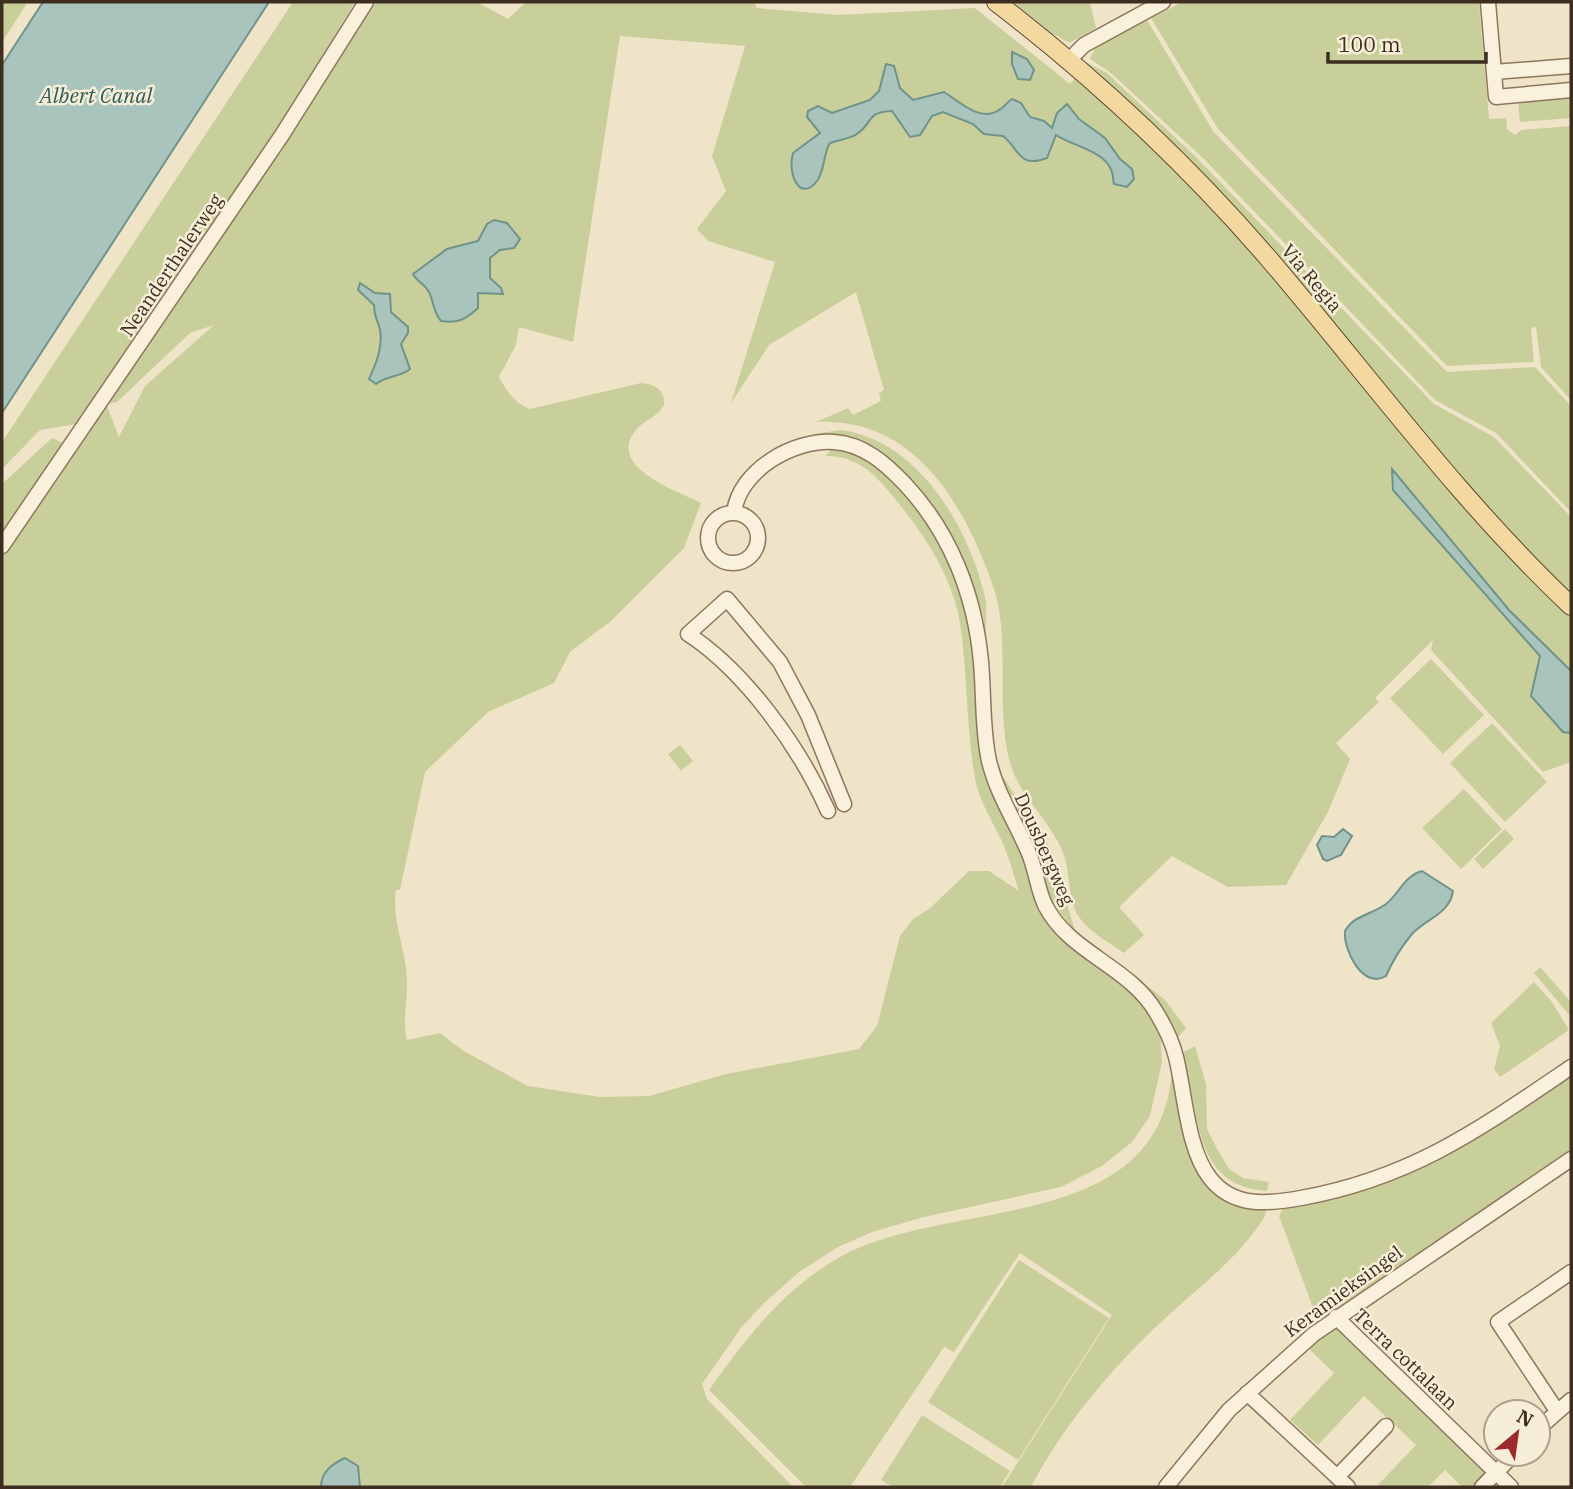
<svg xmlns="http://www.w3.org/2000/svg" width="1573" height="1489" font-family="'IBM Plex Serif',serif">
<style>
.green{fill:#c9cf9b}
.water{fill:#a9c4bc;stroke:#6f938a;stroke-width:2}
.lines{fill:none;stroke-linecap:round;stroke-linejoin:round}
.minor-casing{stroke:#8d765c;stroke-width:17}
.major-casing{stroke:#5b4430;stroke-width:20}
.minor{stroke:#faf1dc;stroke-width:14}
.major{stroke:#f3d9a0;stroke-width:18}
.labels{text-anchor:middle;stroke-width:5;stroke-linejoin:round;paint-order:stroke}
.street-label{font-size:19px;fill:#3d2e20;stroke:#f7eed8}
.water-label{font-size:21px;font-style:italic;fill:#2f5d5a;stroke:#f7eed8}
</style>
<rect width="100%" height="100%" fill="#f0e4c8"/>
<!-- green -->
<path class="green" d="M2,2H28L2,42Z
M293,2H355L158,324L77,424L40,430L2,469V442Z
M376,2H477L508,19L526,2H754L757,8L838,15L975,8L1070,84L1079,73L1197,189L1571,614V671L1551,650L1563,732L1571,733V762L1543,772L1431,650L1433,640L1375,698L1379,702L1336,743L1350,759L1328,812L1286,885L1228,887L1172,856L1119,907L1144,935L1124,953C1110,943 1089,932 1079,917C1067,900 1071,875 1064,855C1051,820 1018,797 1009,759C998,713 1006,662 1000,616C997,592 988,572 979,550C948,479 900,418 816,422L848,408L853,415L881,401L879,393L884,390L856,292L769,345L731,403L775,262L708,241L697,229L726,191L712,156L745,46L620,36L573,342L519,327L516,345L499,377C506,390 515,404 530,409L641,383C654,384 666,390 664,405C658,417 644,420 636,430C605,467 678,491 701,503L684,548L611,621L570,652L554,683L488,712L425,772L400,890H396C391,920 406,949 407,979C408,998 402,1022 407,1040L440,1033L462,1050L528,1086L600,1097L649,1096L726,1074L859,1049L877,1026L900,936L913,919L929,909L969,871H989L1019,891C1014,876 1010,861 1004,846C995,825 981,805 976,783C966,732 968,681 961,630C955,580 926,537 895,499C876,475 858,456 826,456L833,446L850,449L869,460L899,485L941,544L972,624L979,718L1038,901L1126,981L1160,1028L1162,1062L1150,1116L1132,1142L1102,1166L1061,1187L924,1217L872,1232L838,1247L799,1272L763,1304L741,1328L702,1384L707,1399L793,1487H2V554L106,404L119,437L145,386L214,325L190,333L117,402L108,404Z
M1013,2H1090L1096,28L1069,43L1050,32Z
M1183,2H1479L1489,119L1506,118L1507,129L1515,135L1521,130L1571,126V400L1541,367L1536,327L1531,328L1534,362L1447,366L1218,129L1151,18Z
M1147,20L1213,131L1447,372L1535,367L1571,406V512L1496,433L1435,400L1205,160L1111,73L1090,59L1095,48Z
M1086,62L1107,73L1195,156L1434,404L1494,437L1571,517V599L1528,557L1087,67Z
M1571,95V118L1520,122L1518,100Z
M841,430C917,440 967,524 984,593C988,606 986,622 985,636L983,615L970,575L931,509L844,439L814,434Z
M52,438L63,443L2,531V484Z
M1431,659L1484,715L1443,754L1390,698Z
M1492,723L1547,782L1505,822L1450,763Z
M680,745L693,761L681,771L668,754Z
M997,768L1051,849L1075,931L1050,899Z
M1464,789L1502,829L1461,869L1422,828Z
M1505,829L1514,839L1483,869L1474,859Z
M1540,967L1571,1002V1017L1534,973Z
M1136,977L1164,999L1186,1028L1177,1038L1155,997Z
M1534,982L1552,1002L1569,1030L1500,1077L1494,1069L1500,1046L1491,1023Z
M1195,1046L1206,1084L1207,1129L1216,1147L1229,1169L1243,1178L1269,1182L1267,1191C1190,1186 1201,1110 1182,1053Z
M1172,1066C1186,1129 1183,1202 1266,1210L1265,1216C1239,1259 1195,1290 1160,1323C1109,1371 1063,1426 1031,1487H1002L1112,1315L1020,1253L954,1352L944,1347L850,1487H806L709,1390C747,1337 784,1288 842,1256C950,1197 1165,1236 1172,1066Z
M1571,1076V1149L1318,1321L1279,1216L1284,1207C1321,1200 1360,1195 1395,1180C1458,1154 1514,1114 1571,1076Z
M1019,1260L1109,1318L1018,1460L928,1402Z
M1336,1325L1488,1472L1473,1487H1462L1445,1470L1428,1487H1376L1416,1445L1364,1396L1318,1445L1290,1420L1334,1373L1308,1348Z
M922,1415L1010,1471L1000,1487H893L881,1480Z"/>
<!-- water -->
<path class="water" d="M43,2H269L2,413V65Z
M1012,52L1027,59L1034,70L1030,80L1018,79L1012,64Z
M886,64L894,66L900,88L913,100L944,92C959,101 980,123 999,110C1005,107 1007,102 1012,99L1021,103L1030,117L1044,121L1052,128L1057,113L1067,104L1079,119L1105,138L1120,159L1132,169L1134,179L1127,187L1114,184C1113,180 1113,176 1112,172C1106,151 1072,146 1056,135L1047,158C1018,169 1019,148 1003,136L984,134L973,124L943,112L932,116L920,135L910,137L892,111C866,112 874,122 857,134C850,139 838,140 830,143C823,154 825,170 817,181C800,203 787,174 793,153L820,133L807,117L808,111L818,106L832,113L870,100L879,91Z
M494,220L507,223L520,239L514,248L500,250L490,258V278L501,288L503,294L478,293V308C466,319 458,324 441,321C433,312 434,302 429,292C425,284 417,282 413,274L447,249L478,241L487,224Z
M360,283L375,293L390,294L391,312L408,327V333L401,344L410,369C399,378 387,375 376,384L369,379C376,364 383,347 380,330C377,317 374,318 374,305L358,290Z
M1392,469L1509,610L1571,671V733L1563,732L1531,696L1540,656L1393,490Z
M1343,829L1352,836L1341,855L1327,861L1323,859L1317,845L1322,836L1334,837Z
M1422,871L1453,891C1450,914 1425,919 1412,934C1402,946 1392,962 1386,976C1363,990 1343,950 1345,931C1354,915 1371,915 1386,904C1399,894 1404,876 1422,871Z
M345,1458L358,1466L360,1487H321C321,1472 332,1464 345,1458Z"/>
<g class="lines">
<defs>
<path id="minor" d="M1488,2L1496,97L1571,90
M1068,61L1084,45L1163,2
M1494,72L1571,66
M734,513C739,470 794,439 834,442C864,444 886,464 905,484C951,533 975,596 981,662C984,695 982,729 989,761C997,794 1015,821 1028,851C1036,869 1037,888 1045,905C1069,953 1129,966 1156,1012C1164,1025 1172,1041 1176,1057C1185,1093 1187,1149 1210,1178C1233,1208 1268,1204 1301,1198C1412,1178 1480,1129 1571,1067
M708 538a25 25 0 1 1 50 0a25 25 0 1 1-50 0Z
M2,546L282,135L366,2
M828,811C800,748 746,672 688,634L727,599L780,662L808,715L844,804
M1336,1317L1511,1487
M1247,1393L1348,1487
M1557,1411L1498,1322L1571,1272
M1538,1429L1571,1400
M1337,1477L1386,1426
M1166,1487L1229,1410L1314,1334L1571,1159
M1482,1487L1514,1454"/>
<path id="major" d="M996,2C1095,78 1187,164 1269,259C1369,376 1459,500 1571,606"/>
</defs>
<!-- minor casing -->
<use href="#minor" class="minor-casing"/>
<!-- major casing -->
<use href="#major" class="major-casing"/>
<!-- minor -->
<use href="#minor" class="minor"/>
<!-- major -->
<use href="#major" class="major"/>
</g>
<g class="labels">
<!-- street labels -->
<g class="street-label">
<text transform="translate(171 265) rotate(-56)" y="7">Neanderthalerweg</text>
<text transform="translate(1312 278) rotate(50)" y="7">Via Regia</text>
<text transform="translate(1045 849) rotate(66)" y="7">Dousbergweg</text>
<text transform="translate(1343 1291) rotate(-36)" y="7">Keramieksingel</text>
<text transform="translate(1406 1359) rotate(44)" y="7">Terra cottalaan</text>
</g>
<!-- water labels -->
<g class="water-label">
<text x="96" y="103">Albert Canal</text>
</g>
</g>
<!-- border -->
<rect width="1573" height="1489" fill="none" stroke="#3d2e20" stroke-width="7"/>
<!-- north arrow -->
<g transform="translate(1517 1433) rotate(29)"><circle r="33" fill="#f7eed8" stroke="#ada18e" stroke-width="2"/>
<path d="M0-5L12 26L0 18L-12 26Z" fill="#9e2a2b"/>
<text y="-10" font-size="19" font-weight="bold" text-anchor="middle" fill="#3d2e20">N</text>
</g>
<!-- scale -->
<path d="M1328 52v10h158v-10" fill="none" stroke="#3d2e20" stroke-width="3.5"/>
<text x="1338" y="52" font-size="21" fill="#3d2e20" stroke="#f7eed8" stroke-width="5" paint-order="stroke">100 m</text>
</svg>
